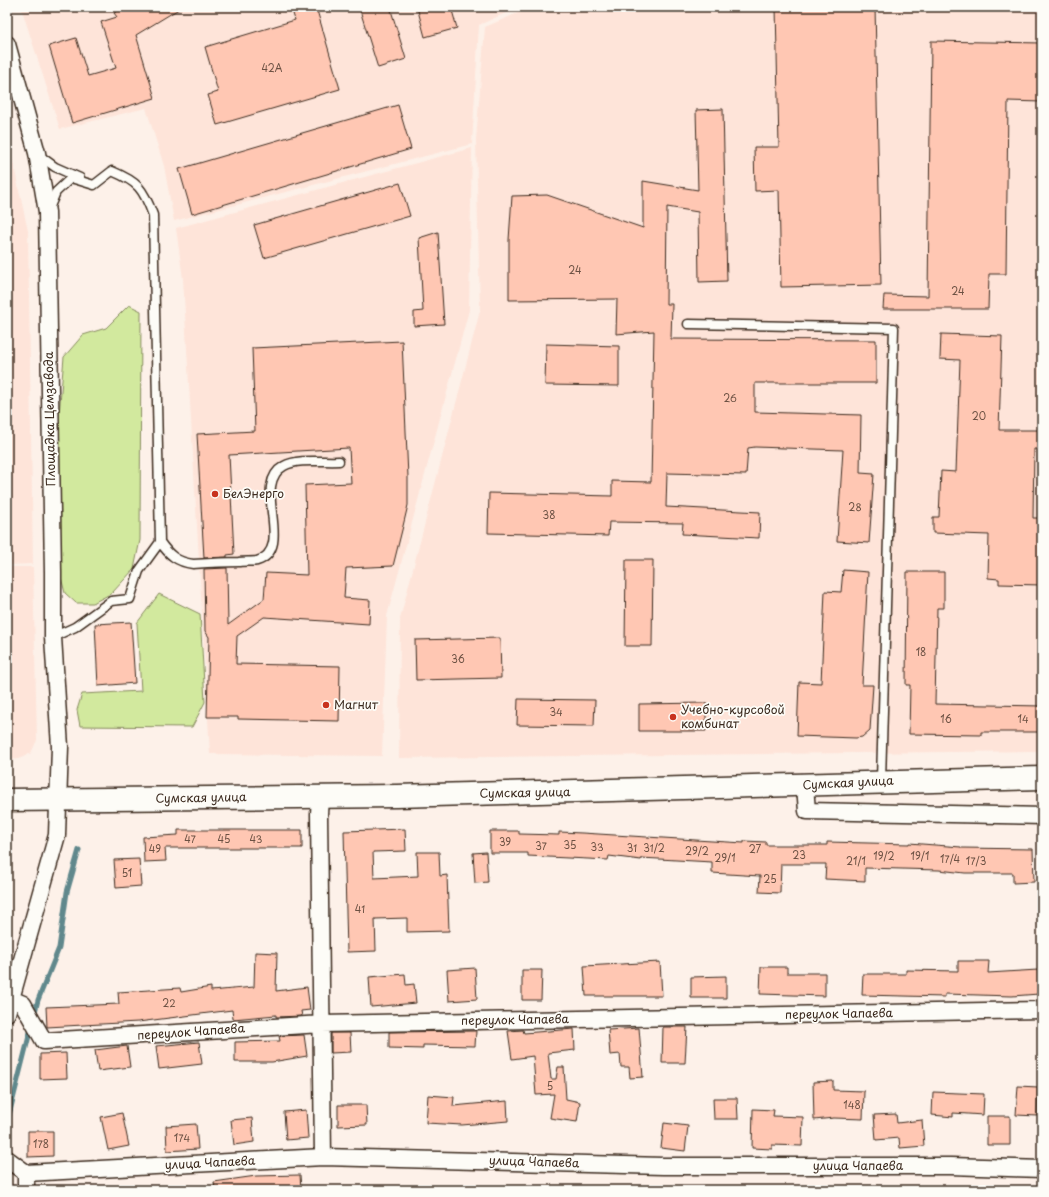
<svg xmlns="http://www.w3.org/2000/svg" width="1049" height="1197" font-family="'Playpen Sans',sans-serif">
<style>
.built{fill:#fee4d9}
.green{fill:#d2e99e;stroke:#868a5e}
.lines{fill:none;stroke-linecap:round;stroke-linejoin:round}
.stream{stroke:#60888c;stroke-width:5}
.building{fill:#ffc7b3;stroke:#3b2a1e}
.lane-casing{stroke:#3b2a1e;stroke-width:11}
.street-casing{stroke:#3b2a1e;stroke-width:19}
.primary-casing{stroke:#3b2a1e;stroke-width:25}
.lane{stroke:#fdfcf7;stroke-width:8}
.street{stroke:#fdfcf7;stroke-width:16}
.primary{stroke:#fdfcf7;stroke-width:22}
.poi-dot{fill:#c8321e;stroke:#fdfcf7;stroke-width:1.5}
.labels{text-anchor:middle;stroke-width:3.5;stroke-linejoin:round;paint-order:stroke}
.number-label{font-size:10px;fill:#6c5143}
.street-label{font-size:12px;fill:#3b2a1e;stroke:#fdfcf7}
.poi-label{font-size:12px;fill:#3b2a1e;stroke:#fdfcf7;text-anchor:start}
</style>
<rect width="100%" height="100%" fill="#fdf1e9"/>
<filter id="ink" filterUnits="userSpaceOnUse"><feTurbulence type="fractalNoise" baseFrequency=".025" numOctaves="2"/><feDisplacementMap in="SourceGraphic" scale="8" xChannelSelector="R" yChannelSelector="G"/><feConvolveMatrix kernelMatrix="1 2 1 2 8 2 1 2 1" color-interpolation-filters="sRGB"/></filter>
<g filter="url(#ink)">
<!-- built -->
<path class="built" d="M21,7H519L479,25L472,144L174,221L164,166L146,108L60,129Z
M532,7H1042V751L399,758L400,619L480,311L476,140L485,27Z
M7,135L28,231L33,564L7,565Z
M472,148L469,310L387,616L382,756L210,754L183,279L176,228Z
M7,567H33L37,740L31,753L19,759L7,760Z"/>
<!-- green -->
<path class="green" d="M129,305L141,311L140,540L134,569L112,593L93,603H76L65,593L61,577L57,438L64,357L83,335L106,328Z
M159,594L200,614L205,702L192,727L80,726L77,710L82,694L141,691L137,623Z"/>
<g class="lines">
<!-- stream -->
<path class="stream" d="M34,1016L38,1000L59,948L67,892L79,850
M7,1123L31,1028"/>
</g>
<!-- building -->
<path class="building" d="M124,7H182L136,35L155,98L72,123L49,46L76,38L88,76L116,68L101,22L117,17L114,13Z
M291,7H316L340,89L217,125L208,95L218,92L205,47L295,20Z
M359,7H390L406,59L378,68Z
M417,7H451L457,28L425,37Z
M776,7H875L881,285L781,287L779,190L755,191L754,147H779Z
M931,41L1042,43V102L1008,101L1006,274H989L988,309H883L884,295L928,296Z
M398,105L411,149L192,214L179,169Z
M723,109L727,281L699,282L698,212L667,207L666,304H672L671,339L876,340V383H755V412L861,415L860,473L874,474L869,543L837,541L843,450L755,447L748,448L746,475L667,473L666,507L760,512L759,538L682,534L683,523L609,522L608,536L488,533L489,493L612,496V481L651,482L654,331L616,334L617,299L509,300V240L512,196L547,195L643,228V181L698,190L696,110Z
M400,183L410,216L264,258L254,225Z
M438,232L444,324L414,326V312L423,311L419,238Z
M941,334L1002,336L999,430H1042V449H1034L1033,518H1042V585L999,584V579L988,578L989,535L933,533V517H939L941,471L956,472L960,360L940,359Z
M402,341L408,477V505L403,526L393,566L346,568L344,598L370,600L369,624L264,617L237,636L236,664L340,666L339,721L238,719V717H207L209,637L205,631L204,569L227,568L228,625L264,599L266,573L307,575L305,485L351,483L349,448L229,455L234,554L227,555V557L204,558L197,434L255,431L252,348Z
M546,344L619,346V386L545,385Z
M626,560H653L652,646H625Z
M843,570L868,572L862,685H873L870,730L862,737L856,738L797,736L799,682L821,683L825,591L841,592Z
M907,572H944V608H937L935,704L1042,706V732H981V735L909,734L910,685H906Z
M131,622L135,683L98,686L95,624Z
M500,638L501,678L416,680L415,640Z
M518,699L595,700L594,726L517,725Z
M706,703V731H639V704Z
M405,829L406,851L373,852L374,878L418,876L417,852H439L440,876L447,875L449,931L407,932V918L375,919L376,951L347,952L344,831Z
M178,830H302V848H165L166,861L144,862L143,837L178,835Z
M490,831H519V834L559,835V832L582,833L744,843V841L766,842V845H827V842L909,844V843L961,847V848L1033,849L1034,882L1013,883V873H965L939,870L865,868V881L825,879L826,864H781L780,893L759,892L760,876L712,873V862L641,858V860L609,856L608,860L528,856V853H490Z
M486,852L488,882L475,883L473,853Z
M139,859L141,886L116,888L114,860Z
M255,952L277,953L276,991L307,987L310,1010L301,1011L302,1016L276,1017V1015L233,1019L232,1010L138,1022L47,1027L46,1007L119,1004L118,992L180,988L181,992L211,987V991L254,987Z
M958,961H989L988,973L1038,970L1039,994L1012,996L945,994V997L862,995L863,974H906V970L958,971Z
M660,962L662,996H586L584,966Z
M761,967H787V973H825V996L760,994Z
M475,968L477,999L449,1001L447,970Z
M522,970H542L541,1000H522Z
M405,974L406,985L414,984L416,1003L371,1007L369,977Z
M726,976V998H691V977Z
M663,1027H687L685,1063H662Z
M639,1028L643,1077L630,1078L629,1067H621L620,1054L610,1055L608,1030Z
M574,1029L575,1050L548,1053L551,1079H556L558,1067H564L566,1099L580,1102L577,1122L550,1118L554,1094L536,1095L533,1056L512,1059L508,1031L523,1030L524,1033Z
M476,1031L475,1046L423,1045V1049L389,1048V1032Z
M331,1033H350L351,1052L331,1053Z
M304,1035L307,1056L272,1062H235V1042L280,1041L279,1036Z
M199,1042L202,1064L159,1069L156,1046Z
M127,1046L130,1067L98,1071L95,1050Z
M66,1053L67,1078L40,1079V1054Z
M833,1081V1090L864,1091L863,1119L834,1118L814,1120L813,1082Z
M1018,1086L1038,1087L1037,1116L1016,1115Z
M933,1092L984,1094L983,1115L953,1113V1117L932,1115Z
M428,1095L454,1097L453,1106L507,1101L508,1121L462,1125L426,1123Z
M713,1098H737L738,1119H714Z
M338,1105H366L367,1125L338,1126Z
M753,1109L774,1110L773,1116L803,1117L802,1146L772,1145V1149L752,1148Z
M306,1110L308,1138L286,1140L284,1112Z
M122,1113L129,1146L108,1150L101,1117Z
M896,1114L897,1123L922,1120L924,1146L900,1148L899,1138L876,1140L874,1115Z
M987,1116H1010V1145H987Z
M252,1118L254,1142L234,1145L231,1120Z
M664,1123L688,1126L685,1151L661,1148Z
M196,1124L198,1149L167,1151L166,1126Z
M28,1131H53V1156L28,1157Z
M300,1175L301,1190H215L214,1182L256,1176Z"/>
<g class="lines">
<defs>
<path id="lane" d="M40,156L55,167L80,178
M49,209L56,192L71,178L94,185L112,171C138,182 143,188 153,215L160,542C169,555 177,562 193,564C208,563 224,562 239,562C244,561 252,562 257,561C296,548 250,485 284,466C298,458 323,462 339,461
M688,324L894,328L881,780
M53,637L75,627L111,601L130,599L139,571L160,542"/>
<path id="street" d="M7,44L37,153L47,212L53,572V637L60,747L57,835L7,1013
M805,786L807,811L1042,816
M320,797L319,814L323,1157
M11,999L23,1004L44,1041L322,1024L1042,1010
M7,1159L26,1173
M26,1173L323,1157L663,1166H951L1042,1169
M26,1190V1173"/>
<path id="primary" d="M7,800C137,799 267,798 397,796C612,792 827,782 1042,778"/>
</defs>
<!-- lane casing -->
<use href="#lane" class="lane-casing"/>
<!-- street casing -->
<use href="#street" class="street-casing"/>
<!-- primary casing -->
<use href="#primary" class="primary-casing"/>
<!-- lane -->
<use href="#lane" class="lane"/>
<!-- street -->
<use href="#street" class="street"/>
<!-- primary -->
<use href="#primary" class="primary"/>
</g>
</g>
<!-- markers -->
<g class="poi-dot">
<circle cx="215" cy="494" r="4"/>
<circle cx="326" cy="705" r="4"/>
<circle cx="673" cy="717" r="4"/>
</g>
<g class="labels">
<!-- number labels -->
<g class="number-label">
<text x="272" y="72">42А</text>
<text x="575" y="274">24</text>
<text x="958" y="295">24</text>
<text x="730" y="402">26</text>
<text x="979" y="420">20</text>
<text x="855" y="511">28</text>
<text x="549" y="519">38</text>
<text x="921" y="656">18</text>
<text x="458" y="663">36</text>
<text x="556" y="716">34</text>
<text x="946" y="723">16</text>
<text x="1023" y="723">14</text>
<text x="190" y="843">47</text>
<text x="224" y="843">45</text>
<text x="256" y="843">43</text>
<text x="505" y="846">39</text>
<text x="570" y="849">35</text>
<text x="541" y="850">37</text>
<text x="597" y="851">33</text>
<text x="632" y="852">31</text>
<text x="654" y="852">31/2</text>
<text x="155" y="853">49</text>
<text x="755" y="853">27</text>
<text x="697" y="855">29/2</text>
<text x="799" y="859">23</text>
<text x="884" y="860">19/2</text>
<text x="920" y="860">19/1</text>
<text x="725" y="862">29/1</text>
<text x="950" y="863">17/4</text>
<text x="856" y="865">21/1</text>
<text x="976" y="865">17/3</text>
<text x="127" y="877">51</text>
<text x="770" y="883">25</text>
<text x="360" y="913">41</text>
<text x="169" y="1007">22</text>
<text x="550" y="1090">5</text>
<text x="852" y="1109">148</text>
<text x="182" y="1142">174</text>
<text x="41" y="1148">178</text>
</g>
<!-- street labels -->
<g class="street-label">
<text transform="translate(50 419) rotate(-91)" y="4">Площадка Цемзавода</text>
<text transform="translate(848 783) rotate(-3)" y="4">Сумская улица</text>
<text transform="translate(525 793) rotate(-1)" y="4">Сумская улица</text>
<text transform="translate(201 798) rotate(-1)" y="4">Сумская улица</text>
<text transform="translate(839 1014) rotate(-1)" y="4">переулок Чапаева</text>
<text transform="translate(515 1020) rotate(-1)" y="4">переулок Чапаева</text>
<text transform="translate(191 1032) rotate(-4)" y="4">переулок Чапаева</text>
<text transform="translate(534 1162) rotate(2)" y="4">улица Чапаева</text>
<text transform="translate(210 1163) rotate(-3)" y="4">улица Чапаева</text>
<text x="858" y="1170">улица Чапаева</text>
</g>
<!-- poi labels -->
<g class="poi-label">
<text x="223" y="498">БелЭнерго</text>
<text x="334" y="709">Магнит</text>
<text x="681" y="714">Учебно-курсовой<tspan x="681" dy="14">комбинат</tspan></text>
</g>
</g>
<!-- margin -->
<rect width="1049" height="1197" fill="none" stroke="#fdfcf7" stroke-width="24"/>
<rect x="12" y="12" width="1025" height="1173" fill="none" stroke="#3b2a1e" stroke-width="1.5" filter="url(#ink)"/>
</svg>
